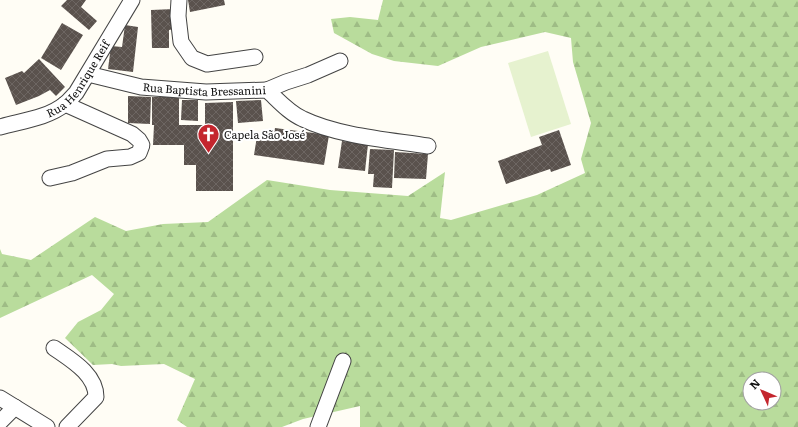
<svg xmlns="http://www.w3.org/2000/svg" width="798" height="427" font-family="Literata,serif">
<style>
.forest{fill:url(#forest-firs);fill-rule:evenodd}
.pitch{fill:#e6f2cf}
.building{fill:url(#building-cross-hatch)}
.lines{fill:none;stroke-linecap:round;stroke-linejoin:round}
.minor-casing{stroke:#444;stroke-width:17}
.minor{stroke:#fff;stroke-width:15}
.labels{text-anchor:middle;stroke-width:4;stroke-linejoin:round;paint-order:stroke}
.street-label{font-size:11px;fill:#111;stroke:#fff}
.poi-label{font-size:11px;fill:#111;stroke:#fff;text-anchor:start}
</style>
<defs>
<pattern id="forest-firs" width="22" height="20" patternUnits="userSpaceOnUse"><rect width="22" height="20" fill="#b9dc9c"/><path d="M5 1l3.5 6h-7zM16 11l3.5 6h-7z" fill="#9ebc85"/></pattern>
<pattern id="building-cross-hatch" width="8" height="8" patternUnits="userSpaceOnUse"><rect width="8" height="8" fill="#5a524d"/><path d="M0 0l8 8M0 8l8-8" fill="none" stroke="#6d6662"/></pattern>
</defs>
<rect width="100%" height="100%" fill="#fffdf5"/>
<!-- forest -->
<path class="forest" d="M383,0H798V427H360V406L303,419L282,427H187L177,420L195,379L164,364L121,366L112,364L93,365L65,338L78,322L101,310L114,294L92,275L0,318V249L2,254L31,260L95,217L126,231L163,224L208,222L267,180L330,190L408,196L445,172L440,218L451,220L537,195L585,173L581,159L591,123L573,62L571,38L545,32L481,47L438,66L394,61L372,54L334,33L331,19L350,17L378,20ZM750,379H774V403H750Z"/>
<!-- pitch -->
<path class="pitch" d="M548,51L571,124L531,137L508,63Z"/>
<!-- building -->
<path class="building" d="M67,0H86L81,7L97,21L89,30L61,6Z
M188,0H224L225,5L190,12Z
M174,9L175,29L169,30V48H152L151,10Z
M62,23L83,35L61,70L41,58Z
M125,25L138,27L133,72L108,69L111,46L122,47Z
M39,59L65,87L56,96L50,90L39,96L16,105L5,78L22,71L24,73Z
M128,96L151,97L150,124L128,123Z
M152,97H179V125H205V103L233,102V191H196V165H184V145H153L154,125H152Z
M182,100H198V121L181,120Z
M261,100L263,121L238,123L236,101Z
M275,128L329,135L324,165L254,155L257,136L273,139Z
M559,130L571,165L551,172L550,169L506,184L498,161L542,145L539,137Z
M342,141L368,144L365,171L338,168Z
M370,149L394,150L392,188L373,187L374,174H368Z
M395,152L428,154L426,179L394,178Z"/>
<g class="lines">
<defs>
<g id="minor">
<path d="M179,0L178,16L181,42L192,58L207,64L255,57"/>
<path id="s1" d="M88,74L141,87L206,92L267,90C278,100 289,113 303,119C338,136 390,140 428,146"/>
<path d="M267,90L286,82L308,75L340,61"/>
<path id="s2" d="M0,127C21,121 48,118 65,104C69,101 72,97 76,93L132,0"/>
<path d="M50,178L72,173L107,159L130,157L139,153L142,145L139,140L132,134L65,104"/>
<path d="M54,348C71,360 96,374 96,397L67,427"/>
<path d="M0,398L47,427"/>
<path d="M0,422L15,407"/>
<path d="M318,427L343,361"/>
</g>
</defs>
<!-- minor casing -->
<use href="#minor" class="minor-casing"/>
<!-- minor -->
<use href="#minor" class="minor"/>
</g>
<!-- icons -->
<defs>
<symbol id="church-pin" viewBox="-11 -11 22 30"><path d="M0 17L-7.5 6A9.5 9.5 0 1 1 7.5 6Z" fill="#c4262e" stroke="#fff"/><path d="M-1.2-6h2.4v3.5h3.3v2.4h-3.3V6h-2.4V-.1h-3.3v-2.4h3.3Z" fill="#fff"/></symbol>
</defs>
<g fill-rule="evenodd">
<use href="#church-pin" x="196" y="122" width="25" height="34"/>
</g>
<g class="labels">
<!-- street labels -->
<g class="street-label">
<text dy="4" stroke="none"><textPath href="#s2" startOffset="97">Rua Henrique Reif</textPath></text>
<text dy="4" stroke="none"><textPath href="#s1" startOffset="118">Rua Baptista Bressanini</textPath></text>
</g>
<!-- poi labels -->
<g class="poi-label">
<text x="224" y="139">Capela São José</text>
</g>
</g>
<!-- north arrow -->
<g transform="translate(762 391) rotate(314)"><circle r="19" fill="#ffffff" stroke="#a0a0a0"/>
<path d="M0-3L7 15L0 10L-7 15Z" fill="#c4262e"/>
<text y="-6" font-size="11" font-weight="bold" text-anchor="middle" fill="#111111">N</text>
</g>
</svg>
